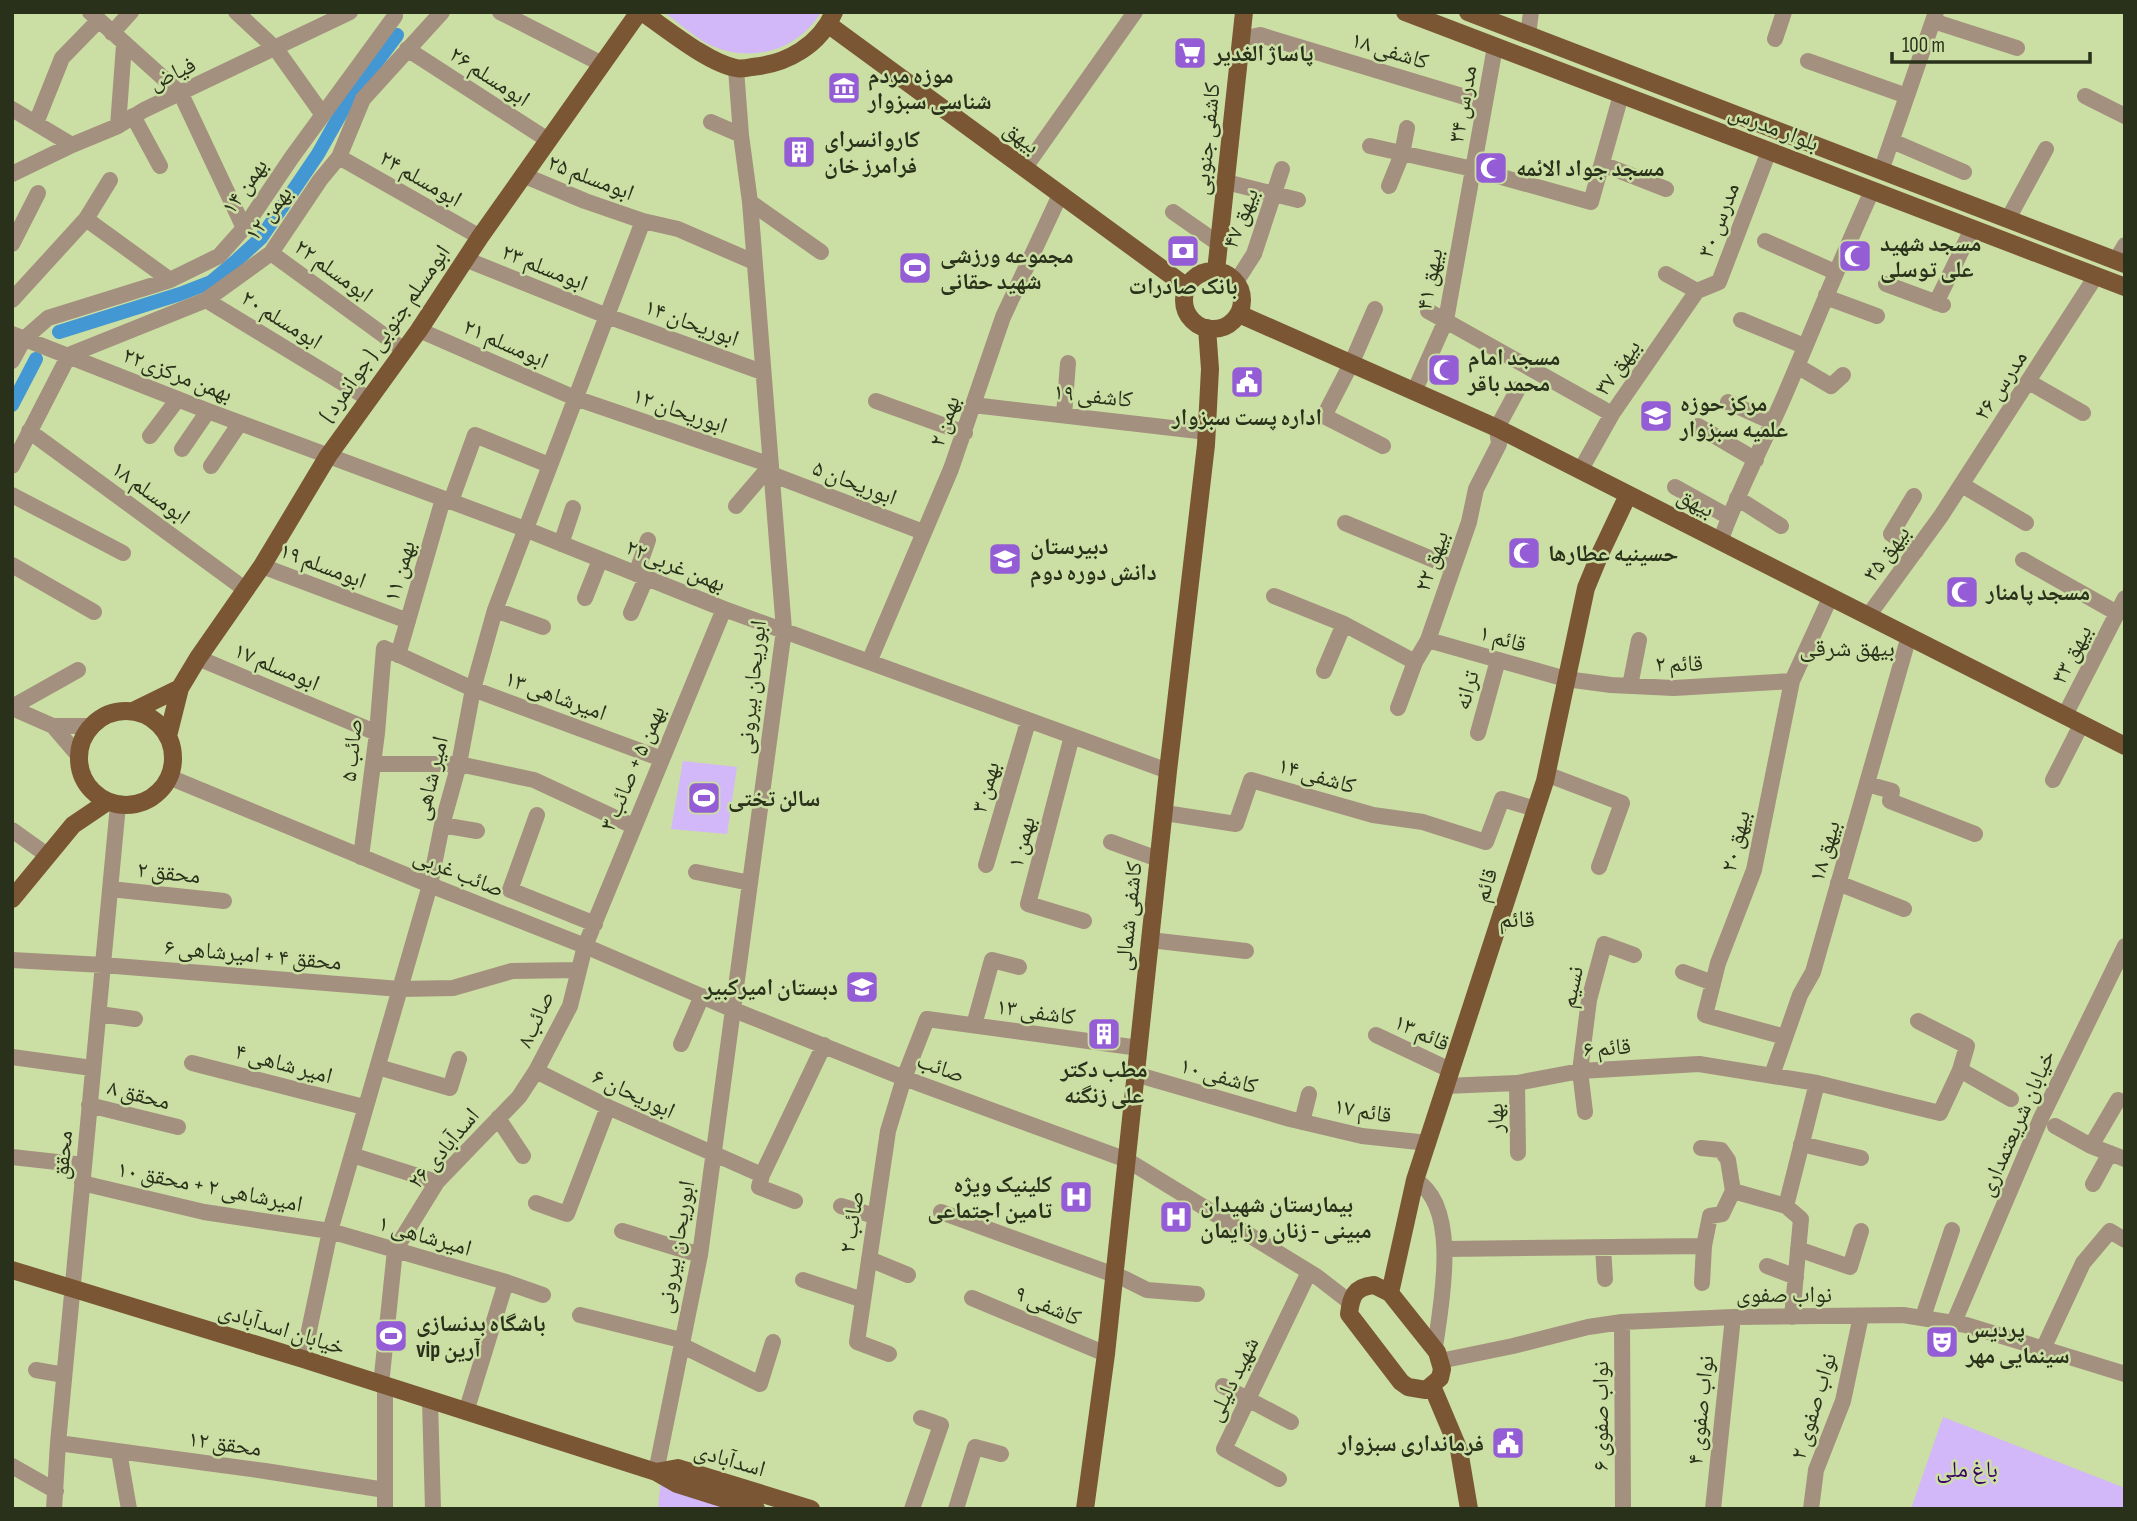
<svg xmlns="http://www.w3.org/2000/svg" width="2137" height="1521" font-family="'Sofia Sans Condensed','Noto Naskh Arabic',sans-serif">
<style>
.green{fill:#d2b7f9}
.lines{fill:none;stroke-linecap:round;stroke-linejoin:round}
.canal{stroke:#4397d3;stroke-width:14}
.minor{stroke:#a4907e;stroke-width:16}
.major{stroke:#7a5634;stroke-width:18}
.labels{text-anchor:middle;stroke-width:5;stroke-linejoin:round;paint-order:stroke}
.street-label{font-size:23px;fill:#29311a;stroke:#cbdea4}
.poi-label{font-size:23px;font-weight:bold;fill:#29311a;stroke:#cbdea4;text-anchor:start}
.park-label{font-size:23px;fill:#3a0064;stroke:#cbdea4}
.neighbourhood-label{font-size:24px;fill:#29311a;stroke:#cbdea4}
</style>
<rect width="100%" height="100%" fill="#cbdea4"/>
<!-- green -->
<path class="green" d="M664,12H821C797,52 749,64 708,44C693,36 678,22 664,12Z
M683,761L737,767L727,834L671,829Z
M1943,1417L2125,1488V1509H1911Z
M661,1479L738,1509H658Z"/>
<g class="lines">
<!-- canal -->
<path class="canal" d="M59,332L180,294L211,282L237,260L261,238L318,154L349,99L397,35
M12,405L36,359"/>
<!-- minor -->
<path class="minor" d="M90,12L181,94L244,228
M236,12L276,49L323,115
M500,12L602,64
M1933,21L2017,48
M112,33L131,12
M1528,35L1531,12
M1242,39L1260,35L1485,103
M1775,39L1784,12
M407,49L548,140
M1808,61L1907,96
M2085,96L2125,116
M12,109L72,145
M133,116L160,166
M711,122L741,135
M36,123L62,58L99,20
M118,126L124,45
M1892,141L1964,172
M1370,146L1473,169L1591,202L1621,95
M339,157L480,237
M1602,164L1666,189
M1024,169L1135,12
M1881,171L1936,12
M12,174L72,145L118,126L144,110L350,12
M523,175L585,201L643,221L678,229L754,262
M1226,182L1298,200
M1389,186L1402,154L1407,128
M750,202L821,252
M1173,212L1219,244
M86,219L170,280
M2008,219L2046,149
M1765,241L1835,272
M12,244L38,193
M271,253L404,350
M465,259L607,316L762,372
M2116,260L2125,245
M1666,274L1697,291
M1236,282L1254,254L1282,169
M1886,284L1943,305
M1697,291L1719,282L1769,151
M1826,295L1831,299L1877,316
M12,300L86,219L110,180
M206,300L369,399
M1936,303L1972,229
M1375,309L1352,362L1324,416L1383,446
M1428,311L1612,414
M1741,320L1804,346
M419,330L575,398L771,465L736,506
M12,334L208,411L525,529L724,609L1168,771
M69,355L206,300L271,253L320,180L339,157L363,99L442,12
M12,361L24,339L48,318L170,280L219,256L244,228L292,157L395,16
M1797,366L1831,386L1843,375
M2029,382L2083,413
M1414,392L1446,320L1495,47
M876,401L965,433
M1728,402L1772,422
M973,405L1207,432
M1064,415L1068,363
M1698,426L1756,460
M29,431L246,590
M150,436L178,399
M182,449L208,411
M12,466L69,355
M211,466L240,423
M1580,471L1612,414L1697,291
M771,474L923,532
M1962,485L2026,523
M1675,487L1729,517
M12,495L123,553
M1914,496L1891,534L1916,551
M1737,498L1781,526
M451,501L475,435L549,465
M1345,523L1451,567
M1720,542C1737,493 1762,447 1783,399C1813,330 1840,260 1872,191
M561,544L573,508
M2023,560L2117,613
M12,565L94,612
M262,566L408,621
M636,574L648,540
M1274,596L1344,624
M585,598L600,560
M495,610L543,627
M631,613L646,578
M1868,616L1941,516L2096,276
M1428,640L1566,679L1611,685L1674,688L1792,681
M398,655L443,499
M198,658L377,733
M869,662L951,469L1003,317L1060,195
M1324,671L1344,624L1415,662
M1630,686L1639,640
M12,707L78,670
M12,708L53,726H90
M1398,708L1415,662L1428,640L1469,522L1476,489L1499,444L1497,428L1518,389
M2065,715L2125,598
M53,726L78,755
M1478,733L1498,660
M1072,736L1028,904L1084,921
M373,764H459L534,780L633,826
M1546,774L1622,803L1599,867
M169,777L430,885L585,946L729,1008L904,1078L1127,1160L1316,1276L1351,1303
M2053,780L2081,725
M1867,784L1892,791L1890,801L1975,834
M1165,813L1236,824L1251,780L1373,815L1423,822L1486,842L1502,799L1536,809
M537,815L510,890L595,924
M442,825L477,831
M12,830L47,855
M1111,842L1158,859
M361,857L377,733L384,648L473,689L662,759
M986,865L1028,722
M696,872L750,883
M1838,883L1904,909
M110,889L224,901
M1150,940L1246,951
M12,960L103,965L400,989L453,988L512,971L577,970
M1683,972L1713,983
M99,1014L135,1019
M974,1025L992,960L1019,967
M1376,1035L1450,1070
M1785,1037L1705,1015L1718,963L1754,870L1792,681L1830,598
M681,1044L702,996
M12,1057L92,1068
M192,1063L364,1107
M378,1067L450,1088L459,1059
M1960,1070L2011,1099
M536,1071L608,1107L762,1175L824,1045
M1135,1074L1290,1119L1362,1136L1428,1143
M1772,1075L1800,995L1813,972L1909,636
M1517,1083L1518,1153
M1817,1083L1940,1113L1960,1070L1967,1046L1918,1021
M1445,1086L1517,1083L1580,1071L1699,1064L1817,1083L1786,1206L1801,1219L1792,1317
M89,1105L178,1127
M1585,1112L1580,1071L1589,1000L1604,944L1634,955
M498,1118L523,1156
M1302,1122L1309,1094
M2055,1126L2091,1146L2125,1159
M1801,1144L1861,1158
M2091,1146L2118,1100
M1701,1148L1721,1150L1728,1160L1733,1191
M352,1155L437,1182
M12,1157L84,1165
M762,1175L759,1187L795,1201
M1415,1180C1461,1206 1441,1305 1435,1347
M82,1183L204,1212L330,1231L506,1282L543,1295
M2093,1184L2110,1153
M536,1203L567,1214L608,1107
M841,1206L875,1216
M941,1212L1123,1278L1147,1290L1197,1294
M622,1231L700,1255
M1603,1247L1605,1279
M1446,1249L1704,1246L1710,1216L1722,1214L1733,1191L1786,1206
M1798,1249L1850,1267L1861,1231
M869,1259L908,1275
M1767,1266L1796,1277
M803,1280L863,1300
M1702,1283L1704,1246
M972,1298L1106,1354
M580,1315L681,1340
M1923,1317L1952,1230
M1622,1322L1623,1509
M1954,1322L2041,1118L2125,946
M681,1345L760,1384L773,1342
M2043,1349L2083,1263L2110,1231L2125,1240
M889,1354L857,1342L888,1131L904,1078L927,1019L1139,1048
M303,1359L330,1231L430,885L442,825L459,764L473,689L495,610L643,221
M1440,1361L1513,1346L1588,1327L1622,1322L1733,1317L1903,1315L1966,1325L2125,1374
M36,1370L64,1375
M381,1385L395,1250L437,1182L519,1097L536,1071L570,1006L585,946L724,609
M1223,1386L1291,1422
M430,1401L433,1509
M466,1412L506,1282
M58,1443L265,1471L385,1490
M119,1452L129,1509
M12,1466L56,1491
M656,1472L700,1255L784,630L750,202L741,135L736,69
M1279,1479L1224,1449L1309,1272
M54,1509L58,1443L118,805
M385,1509V1386
M912,1509L941,1425L921,1418
M956,1509L975,1447L1001,1454
M1713,1509L1733,1317
M1811,1509L1816,1470L1843,1401L1861,1316"/>
<!-- major -->
<path class="major" d="M642,12C667,29 708,63 736,68C741,69 747,68 752,67C787,64 820,45 834,12
M1405,12L2125,287
M1468,12L2125,264
M829,25L1187,287
M1216,271L1244,12
M1184 300a29 29 0 1 1 58 0a29 29 0 1 1-58 0Z
M1239,314L1497,428L2125,746
M79 758a47 47 0 1 1 94 0a47 47 0 1 1-94 0Z
M133,711L180,688
M168,736L180,688L198,658L262,566L328,456L419,330L480,237L639,12
M12,899L73,825L107,802
M12,1270L303,1359L656,1472L677,1484L756,1509
M1374,1285L1390,1293L1437,1352L1442,1369L1440,1378L1426,1390L1408,1387L1401,1382L1349,1314C1351,1297 1354,1287 1374,1285Z
M1390,1293L1415,1180L1545,781L1586,588L1600,554L1628,495
M1432,1386L1459,1450L1469,1509
M656,1472L678,1468L811,1509
M1085,1509L1106,1354L1168,771L1206,445L1210,369L1207,328"/>
</g>
<!-- icons -->
<defs>
<symbol id="supermarket-square" viewBox="-11 -11 22 22"><rect x="-9" y="-9" width="18" height="18" rx="4" fill="#955dd5" stroke="#cbdea4"/><path d="M-6-5.5h2.5l.6 2H6L4.5 2H-2.5L-4.4-4H-6ZM-1.5 3.2a1.3 1.3 0 1 0 .1 0ZM3 3.2a1.3 1.3 0 1 0 .1 0Z" fill="#fff"/></symbol>
<symbol id="museum-square" viewBox="-11 -11 22 22"><rect x="-9" y="-9" width="18" height="18" rx="4" fill="#955dd5" stroke="#cbdea4"/><path d="M0-6L6-3V-2H-6V-3ZM-5-1h2V3h-2ZM-1-1h2V3h-2ZM3-1h2V3H3ZM-6 4H6V6H-6Z" fill="#fff"/></symbol>
<symbol id="building-square" viewBox="-11 -11 22 22"><rect x="-9" y="-9" width="18" height="18" rx="4" fill="#955dd5" stroke="#cbdea4"/><path d="M-4-6H4V6H1V3H-1V6H-4ZM-2.5-4.3h1.7v1.8h-1.7ZM.8-4.3h1.7v1.8H.8ZM-2.5-1h1.7V.8h-1.7ZM.8-1h1.7V.8H.8Z" fill="#fff"/></symbol>
<symbol id="mosque-square" viewBox="-11 -11 22 22"><rect x="-9" y="-9" width="18" height="18" rx="4" fill="#955dd5" stroke="#cbdea4"/><path d="M3.5-4.9A6 6 0 1 0 3.5 4.9A5 5 0 1 1 3.5-4.9Z" fill="#fff"/></symbol>
<symbol id="bank-square" viewBox="-11 -11 22 22"><rect x="-9" y="-9" width="18" height="18" rx="4" fill="#955dd5" stroke="#cbdea4"/><path d="M-6-4H6V4H-6ZM0-2.3a2.3 2.3 0 1 0 0 4.6a2.3 2.3 0 1 0 0-4.6Z" fill="#fff"/></symbol>
<symbol id="stadium-square" viewBox="-11 -11 22 22"><rect x="-9" y="-9" width="18" height="18" rx="4" fill="#955dd5" stroke="#cbdea4"/><path d="M0-5a6.5 5 0 1 0 0 10a6.5 5 0 1 0 0-10ZM-3.5-1.8h7v3.6h-7Z" fill="#fff"/></symbol>
<symbol id="civic-square" viewBox="-11 -11 22 22"><rect x="-9" y="-9" width="18" height="18" rx="4" fill="#955dd5" stroke="#cbdea4"/><path d="M-.6-6.5H3V-4.5H.6V-3L4-1V1h2V6H-6V1h2V-1L-.6-3ZM-1.2 2.5V6h2.4V2.5Z" fill="#fff"/></symbol>
<symbol id="university-square" viewBox="-11 -11 22 22"><rect x="-9" y="-9" width="18" height="18" rx="4" fill="#955dd5" stroke="#cbdea4"/><path d="M0-5L7-2L0 1L-7-2ZM-4 1L0 2.5L4 1V4Q0 6-4 4Z" fill="#fff"/></symbol>
<symbol id="school-square" viewBox="-11 -11 22 22"><rect x="-9" y="-9" width="18" height="18" rx="4" fill="#955dd5" stroke="#cbdea4"/><path d="M0-5L7-2L0 1L-7-2ZM-4 1L0 2.5L4 1V4Q0 6-4 4Z" fill="#fff"/></symbol>
<symbol id="hospital-square" viewBox="-11 -11 22 22"><rect x="-9" y="-9" width="18" height="18" rx="4" fill="#955dd5" stroke="#cbdea4"/><path d="M-5-5h3v3.5h4V-5h3V5h-3V1.5h-4V5h-3Z" fill="#fff"/></symbol>
<symbol id="theatre-square" viewBox="-11 -11 22 22"><rect x="-9" y="-9" width="18" height="18" rx="4" fill="#955dd5" stroke="#cbdea4"/><path d="M-5-5.5Q0-4 5-5.5V0Q5 5 0 6Q-5 5-5 0ZM-3.3-2.5H-1v1.5H-3.3ZM1-2.5H3.3v1.5H1ZM-2.8 1Q0 5.5 2.8 1Z" fill="#fff"/></symbol>
</defs>
<g fill-rule="evenodd">
<use href="#supermarket-square" x="1171" y="34" width="38" height="38"/>
<use href="#museum-square" x="825" y="69" width="38" height="38"/>
<use href="#building-square" x="780" y="133" width="38" height="38"/>
<use href="#mosque-square" x="1472" y="149" width="38" height="38"/>
<use href="#bank-square" x="1164" y="232" width="38" height="38"/>
<use href="#mosque-square" x="1836" y="237" width="38" height="38"/>
<use href="#stadium-square" x="896" y="249" width="38" height="38"/>
<use href="#mosque-square" x="1425" y="351" width="38" height="38"/>
<use href="#civic-square" x="1228" y="363" width="38" height="38"/>
<use href="#university-square" x="1637" y="397" width="38" height="38"/>
<use href="#mosque-square" x="1505" y="534" width="38" height="38"/>
<use href="#school-square" x="986" y="540" width="38" height="38"/>
<use href="#mosque-square" x="1943" y="573" width="38" height="38"/>
<use href="#stadium-square" x="685" y="779" width="38" height="38"/>
<use href="#school-square" x="843" y="968" width="38" height="38"/>
<use href="#building-square" x="1085" y="1015" width="38" height="38"/>
<use href="#hospital-square" x="1057" y="1178" width="38" height="38"/>
<use href="#hospital-square" x="1157" y="1198" width="38" height="38"/>
<use href="#stadium-square" x="372" y="1317" width="38" height="38"/>
<use href="#theatre-square" x="1923" y="1323" width="38" height="38"/>
<use href="#civic-square" x="1489" y="1424" width="38" height="38"/>
</g>
<g class="labels">
<!-- street labels -->
<g class="street-label">
<text transform="translate(1390 50) rotate(17)" y="8">کاشفی ۱۸</text>
<text transform="translate(172 73) rotate(-25)" y="8">فیاض</text>
<text transform="translate(490 76) rotate(33)" y="8">ابومسلم ۲۶</text>
<text transform="translate(1462 104) rotate(-80)" y="8">مدرس ۳۴</text>
<text transform="translate(1774 127) rotate(21)" y="8">بلوار مدرس</text>
<text transform="translate(1022 137) rotate(37)" y="8">بیهق</text>
<text transform="translate(1206 139) rotate(-84)" y="8">کاشفی جنوبی</text>
<text transform="translate(591 177) rotate(21)" y="8">ابومسلم ۲۵</text>
<text transform="translate(421 178) rotate(30)" y="8">ابومسلم ۲۴</text>
<text transform="translate(244 186) rotate(-55)" y="8">بهمن ۱۴</text>
<text transform="translate(268 213) rotate(-53)" y="8">بهمن ۱۲</text>
<text transform="translate(1240 218) rotate(-69)" y="8">بیهق ۴۷</text>
<text transform="translate(1718 220) rotate(-69)" y="8">مدرس ۳۰</text>
<text transform="translate(545 267) rotate(22)" y="8">ابومسلم ۲۳</text>
<text transform="translate(334 270) rotate(36)" y="8">ابومسلم ۲۲</text>
<text transform="translate(1429 279) rotate(-79)" y="8">بیهق ۴۱</text>
<text transform="translate(282 319) rotate(32)" y="8">ابومسلم ۲۰</text>
<text transform="translate(692 322) rotate(20)" y="8">ابوریحان ۱۴</text>
<text transform="translate(384 333) rotate(-55)" y="8">ابومسلم جنوبی ( جوانمرد )</text>
<text transform="translate(506 343) rotate(24)" y="8">ابومسلم ۲۱</text>
<text transform="translate(1617 367) rotate(-55)" y="8">بیهق ۳۷</text>
<text transform="translate(178 374) rotate(21)" y="8">۲۲بهمن مرکزی</text>
<text transform="translate(2000 385) rotate(-57)" y="8">مدرس ۲۶</text>
<text transform="translate(1093 395) rotate(6)" y="8">کاشفی ۱۹</text>
<text transform="translate(680 410) rotate(19)" y="8">ابوریحان ۱۲</text>
<text transform="translate(944 421) rotate(-71)" y="8">بهمن ۲</text>
<text transform="translate(855 482) rotate(21)" y="8">ابوریحان ۵</text>
<text transform="translate(151 492) rotate(36)" y="8">ابومسلم ۱۸</text>
<text transform="translate(1696 502) rotate(27)" y="8">بیهق</text>
<text transform="translate(1886 553) rotate(-54)" y="8">بیهق ۳۵</text>
<text transform="translate(1431 561) rotate(-71)" y="8">بیهق ۲۲</text>
<text transform="translate(323 565) rotate(21)" y="8">ابومسلم ۱۹</text>
<text transform="translate(676 565) rotate(22)" y="8">۲۲بهمن غربی</text>
<text transform="translate(399 571) rotate(-74)" y="8">بهمن ۱۱</text>
<text transform="translate(1503 638) rotate(16)" y="8">قائم ۱</text>
<text transform="translate(2071 654) rotate(-63)" y="8">بیهق ۳۳</text>
<text transform="translate(1679 663) rotate(-1)" y="8">قائم ۲</text>
<text transform="translate(277 666) rotate(23)" y="8">ابومسلم ۱۷</text>
<text transform="translate(751 687) rotate(-84)" y="8">ابوریحان بیرونی</text>
<text transform="translate(1466 690) rotate(-74)" y="8">ترانه</text>
<text transform="translate(556 695) rotate(20)" y="8">امیرشاهی ۱۳</text>
<text transform="translate(351 750) rotate(-84)" y="8">صائب ۵</text>
<text transform="translate(632 768) rotate(-67)" y="8">بهمن ۵ + صائب ۳</text>
<text transform="translate(1317 775) rotate(16)" y="8">کاشفی ۱۴</text>
<text transform="translate(430 778) rotate(-76)" y="8">امیر شاهی</text>
<text transform="translate(985 787) rotate(-74)" y="8">بهمن ۳</text>
<text transform="translate(1735 841) rotate(-76)" y="8">بیهق ۲۰</text>
<text transform="translate(1021 842) rotate(-75)" y="8">بهمن ۱</text>
<text transform="translate(1824 851) rotate(-74)" y="8">بیهق ۱۸</text>
<text transform="translate(169 872) rotate(6)" y="8">محقق ۲</text>
<text transform="translate(459 872) rotate(22)" y="8">صائب غربی</text>
<text transform="translate(1485 885) rotate(-72)" y="8">قائم</text>
<text transform="translate(1128 916) rotate(-84)" y="8">کاشفی شمالی</text>
<text transform="translate(253 954) rotate(5)" y="8">محقق ۴ + امیرشاهی ۶</text>
<text transform="translate(1571 987) rotate(-78)" y="8">نسیم</text>
<text transform="translate(1036 1011) rotate(8)" y="8">کاشفی ۱۳</text>
<text transform="translate(535 1019) rotate(-66)" y="8">صائب۸</text>
<text transform="translate(1422 1032) rotate(25)" y="8">قائم ۱۳</text>
<text transform="translate(1607 1047) rotate(-4)" y="8">قائم ۶</text>
<text transform="translate(284 1063) rotate(15)" y="8">امیر شاهی ۴</text>
<text transform="translate(941 1067) rotate(20)" y="8">صائب</text>
<text transform="translate(1219 1075) rotate(16)" y="8">کاشفی ۱۰</text>
<text transform="translate(634 1093) rotate(25)" y="8">ابوریحان ۶</text>
<text transform="translate(139 1094) rotate(14)" y="8">محقق ۸</text>
<text transform="translate(1363 1110) rotate(10)" y="8">قائم ۱۷</text>
<text transform="translate(1495 1118) rotate(-91)" y="8">بهار</text>
<text transform="translate(2016 1123) rotate(-66)" y="8">خیابان شریعتمداری</text>
<text transform="translate(443 1148) rotate(-50)" y="8">اسدآبادی ۲۶</text>
<text transform="translate(62 1155) rotate(-85)" y="8">محقق</text>
<text transform="translate(210 1186) rotate(11)" y="8">امیرشاهی ۲ + محقق ۱۰</text>
<text transform="translate(851 1222) rotate(-81)" y="8">صائب ۲</text>
<text transform="translate(425 1235) rotate(16)" y="8">امیرشاهی ۱</text>
<text transform="translate(675 1247) rotate(-80)" y="8">ابوریحان بیرونی</text>
<text x="1784" y="1302">نواب صفوی</text>
<text transform="translate(1048 1305) rotate(23)" y="8">کاشفی ۹</text>
<text transform="translate(282 1328) rotate(17)" y="8">خیابان اسدآبادی</text>
<text transform="translate(1232 1379) rotate(-64)" y="8">شهید دلیلی</text>
<text transform="translate(1813 1406) rotate(-73)" y="8">نواب صفوی ۲</text>
<text transform="translate(1700 1410) rotate(-84)" y="8">نواب صفوی ۴</text>
<text transform="translate(1600 1416) rotate(-90)" y="8">نواب صفوی ۶</text>
<text transform="translate(225 1443) rotate(8)" y="8">محقق ۱۲</text>
<text transform="translate(730 1459) rotate(16)" y="8">اسدآبادی</text>
</g>
<!-- poi labels -->
<g class="poi-label">
<text x="1214" y="61">پاساژ الغدیر</text>
<text x="868" y="83">موزه مردم<tspan x="868" dy="26">شناسی سبزوار</tspan></text>
<text x="824" y="147">کاروانسرای<tspan x="824" dy="26">فرامرز خان</tspan></text>
<text x="1516" y="176">مسجد جواد الائمه</text>
<text x="1880" y="251">مسجد شهید<tspan x="1880" dy="26">علی توسلی</tspan></text>
<text x="940" y="263">مجموعه ورزشی<tspan x="940" dy="26">شهید حقانی</tspan></text>
<text x="1183" y="294" text-anchor="middle">بانک صادرات</text>
<text x="1468" y="365">مسجد امام<tspan x="1468" dy="26">محمد باقر</tspan></text>
<text x="1680" y="411">مرکز حوزه<tspan x="1680" dy="26">علمیه سبزوار</tspan></text>
<text x="1247" y="425" text-anchor="middle">اداره پست سبزوار</text>
<text x="1030" y="554">دبیرستان<tspan x="1030" dy="26">دانش دوره دوم</tspan></text>
<text x="1548" y="561">حسینیه عطارها</text>
<text x="1986" y="600">مسجد پامنار</text>
<text x="728" y="806">سالن تختی</text>
<text x="838" y="995" text-anchor="end">دبستان امیرکبیر</text>
<text x="1104" y="1077" text-anchor="middle">مطب دکتر<tspan x="1104" dy="26">علی زنگنه</tspan></text>
<text x="1052" y="1192" text-anchor="end">کلینیک ویژه<tspan x="1052" dy="26">تامین اجتماعی</tspan></text>
<text x="1200" y="1212">بیمارستان شهیدان<tspan x="1200" dy="26">مبینی - زنان و زایمان</tspan></text>
<text x="416" y="1331">باشگاه بدنسازی<tspan x="416" dy="26">vip آرین</tspan></text>
<text x="1966" y="1337">پردیس<tspan x="1966" dy="26">سینمایی مهر</tspan></text>
<text x="1484" y="1451" text-anchor="end">فرمانداری سبزوار</text>
</g>
<!-- park labels -->
<g class="park-label">
<text x="1967" y="1477">باغ ملی</text>
</g>
<!-- neighbourhood labels -->
<g class="neighbourhood-label">
<text x="1847" y="656">بیهق شرقی</text>
<text x="1517" y="927">قائم</text>
</g>
</g>
<!-- border -->
<rect width="2137" height="1521" fill="none" stroke="#29311a" stroke-width="28"/>
<!-- scale -->
<path d="M1892 52v10h198v-10" fill="none" stroke="#29311a" stroke-width="3.5"/>
<text x="1902" y="52" font-size="21" fill="#29311a" stroke="#cbdea4" stroke-width="5" paint-order="stroke">100 m</text>
</svg>
